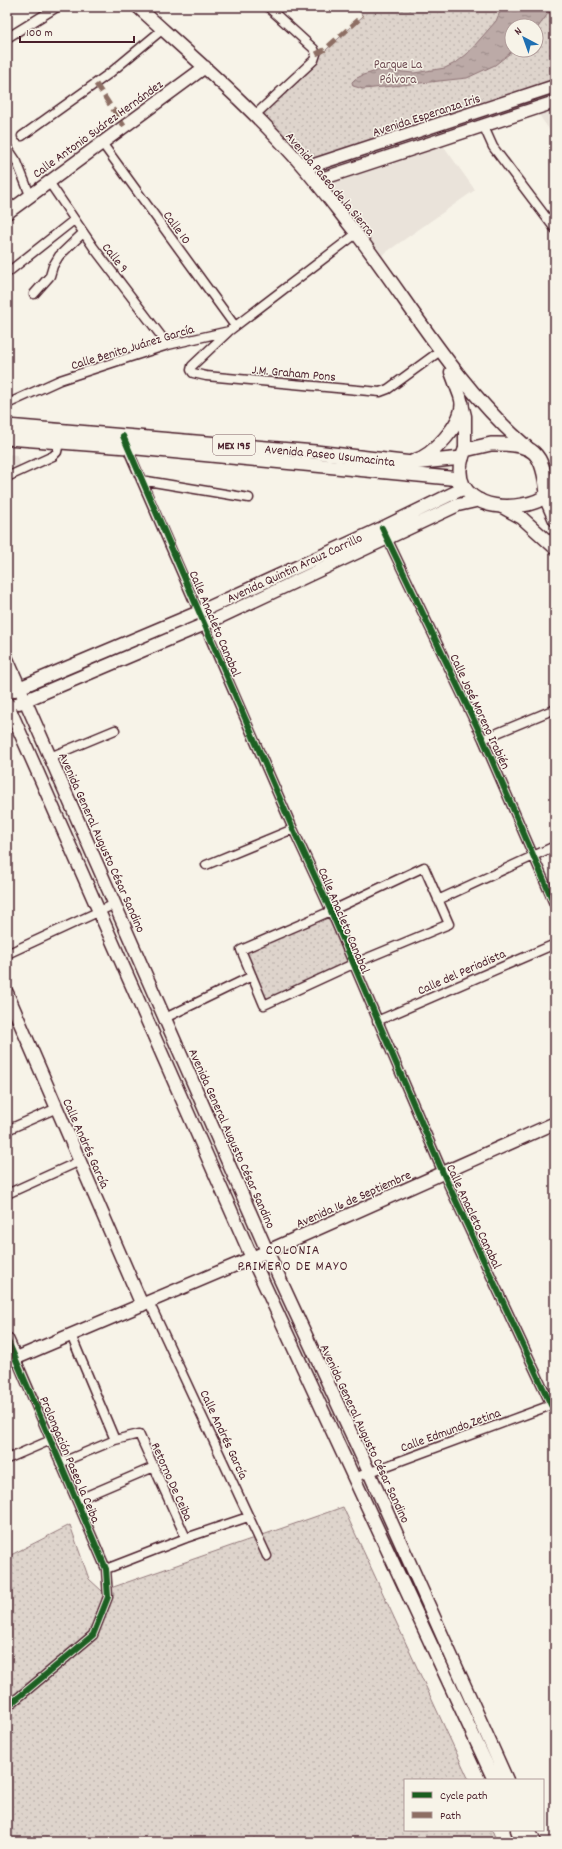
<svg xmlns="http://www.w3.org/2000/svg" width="562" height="1849" font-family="Dekko,sans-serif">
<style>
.built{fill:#eae3da}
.park{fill:url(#park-dots);stroke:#947a7c;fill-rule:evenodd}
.water{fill:url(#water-ripples);stroke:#8e7275}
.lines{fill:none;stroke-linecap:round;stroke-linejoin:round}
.street-casing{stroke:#4a1f2b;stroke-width:11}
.secondary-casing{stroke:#4a1f2b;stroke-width:15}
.primary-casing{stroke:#4a1f2b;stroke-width:16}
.street{stroke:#f7f3e8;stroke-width:8}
.secondary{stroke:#f7f3e8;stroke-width:12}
.primary{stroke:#f7f3e8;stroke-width:13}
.quiet{stroke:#8d6e63;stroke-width:5;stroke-dasharray:10 5;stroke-linecap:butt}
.cycleway-casing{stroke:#f7f3e8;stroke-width:8}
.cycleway{stroke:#1b5e20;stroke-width:6}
.labels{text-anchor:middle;stroke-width:3;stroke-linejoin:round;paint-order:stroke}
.shield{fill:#f7f3e8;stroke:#7e5f64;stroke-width:1}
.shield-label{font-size:12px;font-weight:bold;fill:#4a1f2b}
.park-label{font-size:13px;fill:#6f4c53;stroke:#f7f3e8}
.street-label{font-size:13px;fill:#4a1f2b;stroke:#f7f3e8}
.neighbourhood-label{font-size:14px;letter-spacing:1px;fill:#4a1f2b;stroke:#f7f3e8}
</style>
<defs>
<pattern id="park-dots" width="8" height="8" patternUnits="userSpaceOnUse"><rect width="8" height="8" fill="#ded4cc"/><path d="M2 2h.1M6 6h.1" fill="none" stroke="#c0b6af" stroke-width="1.8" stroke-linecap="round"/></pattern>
<pattern id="water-ripples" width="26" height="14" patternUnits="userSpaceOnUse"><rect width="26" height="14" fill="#bcaaa7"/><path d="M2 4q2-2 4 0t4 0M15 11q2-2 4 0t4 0" fill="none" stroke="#9b8a88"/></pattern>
</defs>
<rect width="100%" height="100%" fill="#f7f3e8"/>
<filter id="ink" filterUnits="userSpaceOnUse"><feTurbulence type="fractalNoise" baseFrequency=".025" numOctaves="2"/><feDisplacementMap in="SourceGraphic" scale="8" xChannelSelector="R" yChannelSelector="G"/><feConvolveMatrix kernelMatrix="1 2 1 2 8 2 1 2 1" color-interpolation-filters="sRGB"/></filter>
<g filter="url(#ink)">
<!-- built -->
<path class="built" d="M555,102V138L535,109Z
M440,141L475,190L375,260L315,181Z
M7,454L16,455L21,466L7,473Z"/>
<!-- park -->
<path class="park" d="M356,7H555V86L305,168L255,115L363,16ZM512,26H536V50H512Z
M331,911L353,964L264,1005L241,950Z
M343,1507L469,1780H405V1830H492L497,1842H7V1557L70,1525L89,1579L102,1591Z"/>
<!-- water -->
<path class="water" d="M502,7H553L536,30V26H512V50H514L495,65L467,78L374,88L363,89L353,86L352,82L355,79L363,75L380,70L414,73L445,68L457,62L467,54L496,21Z"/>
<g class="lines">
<defs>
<path id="street" d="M7,38L57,7
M255,115L314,60L316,54L314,49L268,7
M484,127L493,147L555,229
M22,136L110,73L163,29
M102,143L235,326
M7,147L17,162L30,195
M49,182L94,248L168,345
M7,273L74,220
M34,294L50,276L53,266L59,256L83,233
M228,332L192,366L191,370L193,373L206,376L380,392L388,389L440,351
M7,404L60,380L118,361L168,345L229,331L356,234
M126,445L293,829L331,911L443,1173L551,1405L555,1408
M7,477L53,456L57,452L59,443
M141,480L249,498
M385,534L483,739L555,906
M483,739L555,709
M50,757L115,730
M206,865L293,829
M424,867L449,924L353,964L264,1005L241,950L331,911Z
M438,900L555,846
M7,954L115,904
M165,1018L252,976
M377,1021L555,944
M7,1130L57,1108
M7,1194L80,1161
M149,1302L267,1556
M71,1335L115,1440
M7,1459L51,1440
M60,1463L115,1440L139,1434L186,1538
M354,1478L554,1404
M77,1500L154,1467
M106,1569L186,1538L248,1517
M7,1707L93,1635L108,1597L106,1569L16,1359"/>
<path id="secondary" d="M138,7C195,59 255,110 305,169C323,190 339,212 356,233C412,306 457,387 527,447
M305,168L555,86
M315,181L555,102
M7,213L205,67
M451,372L460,396L465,416V450
M545,497L555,520
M502,507L522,518L555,548
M7,659L267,1251L369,1472L507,1780
M7,693L199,612L382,528L464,488
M7,703L252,1258L494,1780
M19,703L205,624L458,505L480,500
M7,993L142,1305
M7,1339L16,1359
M7,1362L252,1258L555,1123
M517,1830L522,1842
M529,1830L535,1842"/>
<g id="primary">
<path id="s1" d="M7,426L315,452L412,463L462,458"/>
<path d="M7,438L127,447L460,479"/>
<path d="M491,444C534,443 543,451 547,494C541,501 530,504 522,505C485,512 446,493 465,450Z"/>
<path d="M414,461C433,456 462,424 462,404"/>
</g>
</defs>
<!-- street casing -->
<use href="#street" class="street-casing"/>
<!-- secondary casing -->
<use href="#secondary" class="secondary-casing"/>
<!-- primary casing -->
<use href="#primary" class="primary-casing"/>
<!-- street -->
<use href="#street" class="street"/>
<!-- secondary -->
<use href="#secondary" class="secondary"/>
<!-- primary -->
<use href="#primary" class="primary"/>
<!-- quiet -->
<path class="quiet" d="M316,54L324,50L363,16
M96,84L124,126"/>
<defs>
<path id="cycleway" d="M123,436L293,829L331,911L443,1173L551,1405L555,1408
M382,528L483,739L555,906
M7,1339L106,1569L108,1597L93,1635L7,1707"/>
</defs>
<!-- cycleway casing -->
<use href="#cycleway" class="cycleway-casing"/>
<!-- cycleway -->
<use href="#cycleway" class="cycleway"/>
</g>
</g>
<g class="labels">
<!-- shield labels -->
<rect class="shield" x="213" y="435" width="42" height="20" rx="3"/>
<g class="shield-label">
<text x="234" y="449">MEX 195</text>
</g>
<!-- park labels -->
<g class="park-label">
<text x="398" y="68">Parque La<tspan x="398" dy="15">Pólvora</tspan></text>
</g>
<!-- street labels -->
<g class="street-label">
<text transform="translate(426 114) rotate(-18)" y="5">Avenida Esperanza Iris</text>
<text transform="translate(97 128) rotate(-36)" y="5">Calle Antonio Suárez Hernández</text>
<text transform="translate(331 183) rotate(50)" y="5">Avenida Paseo de la Sierra</text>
<text transform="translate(178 227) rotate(54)" y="5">Calle 10</text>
<text transform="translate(116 257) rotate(52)" y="5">Calle 9</text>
<text transform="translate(132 346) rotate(-17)" y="5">Calle Benito Juárez García</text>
<text transform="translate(294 372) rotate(5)" y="5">J.M. Graham Pons</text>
<text dy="5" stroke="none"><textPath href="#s1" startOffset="324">Avenida Paseo Usumacinta</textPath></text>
<text transform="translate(294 567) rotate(-25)" y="5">Avenida Quintin Arauz Carrillo</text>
<text transform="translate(216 623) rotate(67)" y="5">Calle Anacleto Canabal</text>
<text transform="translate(481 711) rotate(65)" y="5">Calle José Moreno Irabién</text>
<text transform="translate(103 842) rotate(66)" y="5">Avenida General Augusto César Sandino</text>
<text transform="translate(345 920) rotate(67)" y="5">Calle Anacleto Canabal</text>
<text transform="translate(461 971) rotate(-24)" y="5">Calle del Periodista</text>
<text transform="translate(233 1138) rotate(66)" y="5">Avenida General Augusto César Sandino</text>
<text transform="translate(87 1143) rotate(66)" y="5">Calle Andrés García</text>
<text transform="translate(353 1198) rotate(-24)" y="5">Avenida 16 de Septiembre</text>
<text transform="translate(475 1216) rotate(65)" y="5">Calle Anacleto Canabal</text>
<text transform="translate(450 1429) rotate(-20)" y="5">Calle Edmundo Zetina</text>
<text transform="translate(366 1433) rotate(65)" y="5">Avenida General Augusto César Sandino</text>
<text transform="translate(225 1434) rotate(65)" y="5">Calle Andrés García</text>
<text transform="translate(71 1459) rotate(67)" y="5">Prolongación Paseo la Ceiba</text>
<text transform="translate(173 1481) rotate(66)" y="5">Retorno De Ceiba</text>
</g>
<!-- neighbourhood labels -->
<g class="neighbourhood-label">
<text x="293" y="1254">COLONIA<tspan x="293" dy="16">PRIMERO DE MAYO</tspan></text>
</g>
</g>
<!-- margin -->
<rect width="562" height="1849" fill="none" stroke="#f7f3e8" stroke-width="24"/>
<rect x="12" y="12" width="538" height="1825" fill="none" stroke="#4a1f2b" stroke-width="1.5" filter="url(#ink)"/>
<!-- legend -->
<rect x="404" y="1779" width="140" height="52" fill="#f7f3e8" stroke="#b29e9c"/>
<rect x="412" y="1792" width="20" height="6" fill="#1b5e20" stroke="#b29e9c"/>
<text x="440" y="1799" font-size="12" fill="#4a1f2b">Cycle path</text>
<rect x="412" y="1812" width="20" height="6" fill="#8d6e63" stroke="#b29e9c"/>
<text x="440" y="1819" font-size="12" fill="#4a1f2b">Path</text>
<!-- north arrow -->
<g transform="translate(524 38) rotate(319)"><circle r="19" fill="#f7f3e8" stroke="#b29e9c"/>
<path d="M0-3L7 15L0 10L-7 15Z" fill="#1f6fb2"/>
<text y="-6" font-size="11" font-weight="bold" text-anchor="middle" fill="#4a1f2b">N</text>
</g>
<!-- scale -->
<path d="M20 36v6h114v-6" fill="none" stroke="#4a1f2b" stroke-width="2"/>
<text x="26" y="36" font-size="12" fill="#4a1f2b" stroke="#f7f3e8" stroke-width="3" paint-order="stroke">100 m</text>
</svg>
